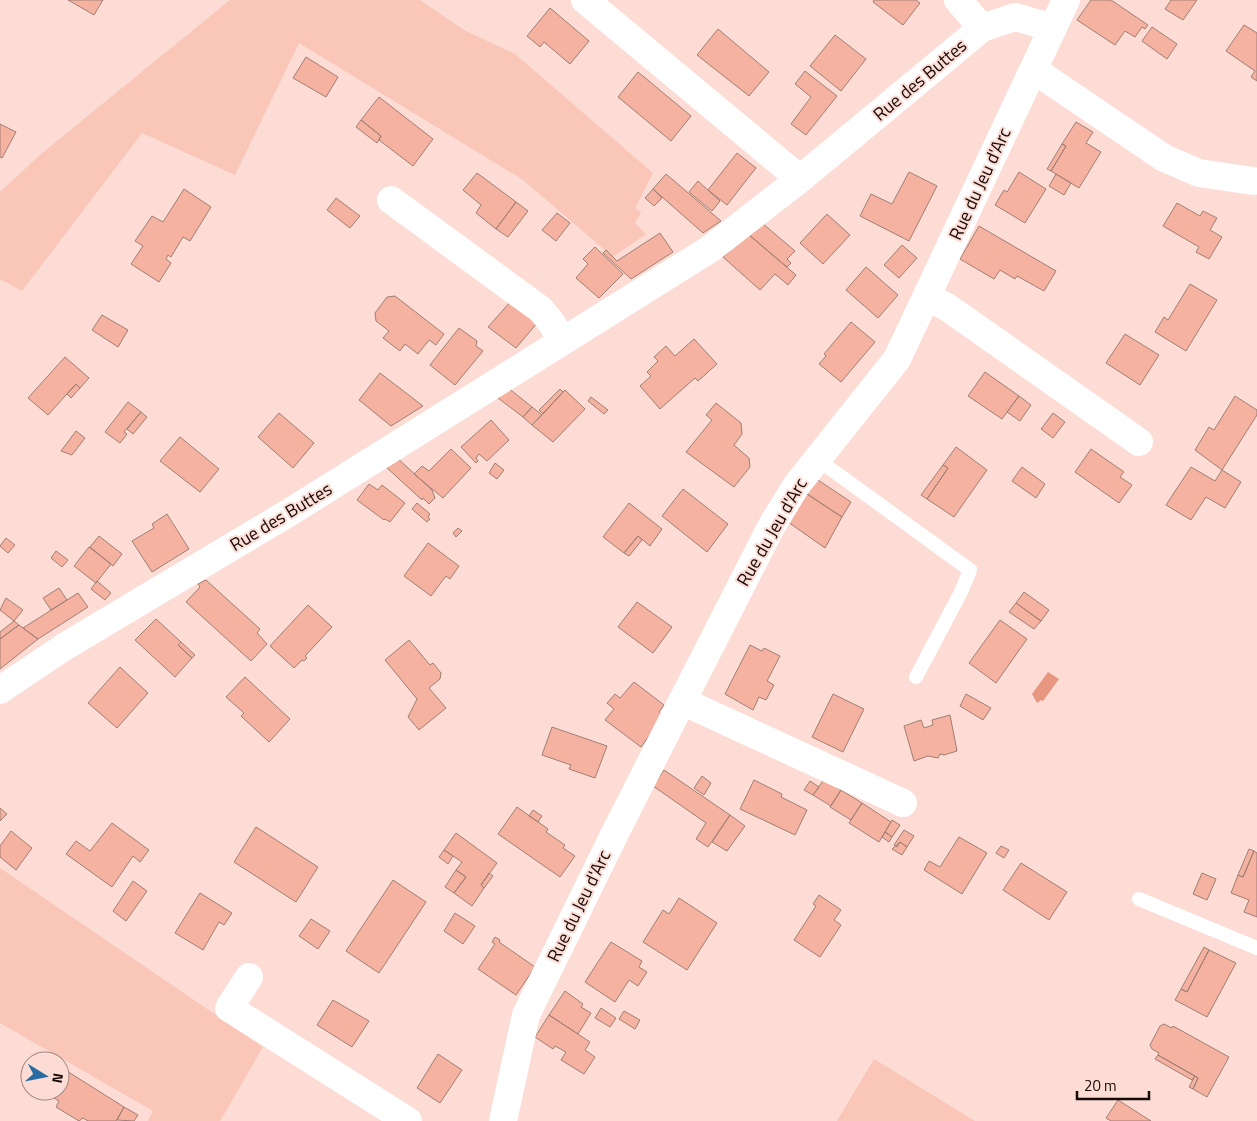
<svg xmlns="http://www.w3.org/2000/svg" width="1257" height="1121" font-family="'Titillium Web',sans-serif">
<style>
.green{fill:#f9c6b8}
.water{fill:#e79680}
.building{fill:#f5b2a0;stroke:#a17e74}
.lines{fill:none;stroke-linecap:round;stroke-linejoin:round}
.lane{stroke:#fff;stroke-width:14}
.street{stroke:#fff;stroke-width:28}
.labels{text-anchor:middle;stroke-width:4;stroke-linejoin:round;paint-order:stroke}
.street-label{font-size:18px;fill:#160a07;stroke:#fcdcd4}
</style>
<rect width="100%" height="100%" fill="#fcdcd4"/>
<!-- green -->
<path class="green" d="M230,0H420L464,30L515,54L653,173L635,208L641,212L635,223L646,234L613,257L523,180L299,43L235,175L142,133L22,291L0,279V192L41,154Z
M0,868L263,1047L220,1121H148L153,1111L0,1023Z
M874,1059L975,1121H837Z"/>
<!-- water -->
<path class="water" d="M1048,672L1059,679L1043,701L1041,700L1037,703L1032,694Z"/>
<!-- building -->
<path class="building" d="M68,0H103L94,15Z
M874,0H916L920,3L903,25L873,2Z
M1091,0H1111L1148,25L1145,29L1142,27L1135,37L1125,31L1115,45L1077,20Z
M1171,0H1197L1183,20L1165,9Z
M550,8L589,41L570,64L544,42L540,47L527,36Z
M1244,25L1257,33V81L1251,77L1255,71L1226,51Z
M1152,27L1177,44L1167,59L1142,41Z
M718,29L769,72L749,96L697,55Z
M835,35L866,59L841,91L810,66Z
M306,57L338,77L326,97L293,78Z
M805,71L837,96L806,135L791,124L811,97L795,84Z
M638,72L691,116L671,141L618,97Z
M379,97L433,139L413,166L379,140L381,136L361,120Z
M361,120L381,136L377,143L356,127Z
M1076,122L1093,132L1086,143L1101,152L1079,188L1051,171L1066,146L1062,144Z
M0,124L16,132L2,158L0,157Z
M1062,144L1066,146L1051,171L1047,169Z
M737,153L756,168L727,205L708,190Z
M909,172L937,186L909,241L860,216L871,194L892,204Z
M1019,172L1046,189L1025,223L995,205L1004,190L1007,192Z
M477,173L516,202L496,229L476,213L481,205L463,190Z
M666,174L721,221L703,233L653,189Z
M1056,174L1071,183L1064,195L1049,186Z
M698,181L720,201L712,211L689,192Z
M184,189L211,207L190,241L183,237L171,257L168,255L166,259L171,263L159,282L131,264L143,246L135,241L152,216L163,222Z
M653,189L662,198L654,206L645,198Z
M336,198L360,216L350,228L327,210Z
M516,202L528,211L508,237L496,229Z
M1177,203L1200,216L1203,211L1217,218L1210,230L1222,237L1209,259L1196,252L1199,247L1163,226Z
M557,213L570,223L556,241L542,230Z
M827,214L850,235L823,264L800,243Z
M762,223L795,251L787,259L791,263L787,267L748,234Z
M979,226L1056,271L1044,291L1017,276L1015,279L1000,270L994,279L960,259Z
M660,233L673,252L631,279L603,253L606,250L617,261Z
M748,234L796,275L788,285L775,274L760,290L723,257Z
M902,245L917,258L899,278L884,265Z
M595,247L623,274L599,298L576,278L588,264L583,259Z
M866,267L898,295L878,318L846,290Z
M1190,284L1217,300L1186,351L1155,332L1164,317L1168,320Z
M395,296L444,334L436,345L429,340L418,354L405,344L400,351L383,338L389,331L376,321L375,313L387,297Z
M511,301L538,322L516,348L488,327Z
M102,315L128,330L118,347L92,330Z
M851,322L875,342L841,382L819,364L826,356L824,354Z
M459,328L477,341L476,346L483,351L455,385L430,365Z
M1125,334L1159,355L1140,385L1106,363Z
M694,339L717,364L698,381L695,378L660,409L640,386L651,376L647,372L658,361L654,357L666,346L675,356Z
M65,357L89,378L80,388L76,384L48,415L28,398Z
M985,372L1019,396L1002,419L968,396Z
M380,373L423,406L391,426L359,400Z
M76,384L80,388L71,398L67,394Z
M507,387L532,407L523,417L494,395Z
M560,389L563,392L543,414L539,410Z
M565,390L585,409L553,442L532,425Z
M1019,396L1031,405L1020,421L1007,412Z
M1235,396L1257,410V415L1222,470L1195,450L1209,427L1214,430Z
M591,397L608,410L604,414L588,401Z
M128,402L141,412L124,432L127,434L120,443L105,432Z
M716,403L741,423L742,434L734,445L749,458L750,467L734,487L686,452L712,420L706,415Z
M532,407L542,415L532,425L523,417Z
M141,412L147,417L133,434L127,429Z
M279,413L314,443L293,468L258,437Z
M1053,413L1065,422L1053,438L1041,429Z
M491,420L509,440L487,461L479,454L476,458L478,461L476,463L461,447Z
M76,431L85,438L72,455L61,451Z
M180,437L219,469L200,492L160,461Z
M956,447L987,470L954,517L927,499L948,468L943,465Z
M451,449L471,468L443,498L414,474L422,466L429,471Z
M1091,449L1124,472L1120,477L1132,485L1119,503L1075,472Z
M395,456L432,490L435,498L429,504L423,498L422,500L386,467Z
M495,463L504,470L497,479L489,473Z
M943,465L948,468L927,499L921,495Z
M1022,467L1045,484L1036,498L1012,481Z
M1191,467L1215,481L1222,470L1241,482L1225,508L1206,497L1191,520L1166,505Z
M815,478L851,502L842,517L804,492Z
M369,484L378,490L382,485L405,503L390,522L385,519L384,520L357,500Z
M683,489L728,524L707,552L662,516Z
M804,492L842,517L825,548L788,522Z
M417,503L430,514L428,517L430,519L427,522L412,509Z
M629,503L662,529L650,546L638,536L624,553L603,537Z
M167,514L189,549L152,572L132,541L154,528L152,524Z
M458,528L462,531L456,537L453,533Z
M99,536L122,554L113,566L90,547Z
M638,536L642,540L629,556L624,553Z
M6,538L15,545L8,553L0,546Z
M428,543L459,566L450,579L446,576L431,596L404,576Z
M89,547L111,564L96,583L74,566Z
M56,551L68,560L62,567L51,558Z
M206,580L260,629L257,633L267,644L251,661L186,602L200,587L198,584Z
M97,581L111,593L105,600L91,589Z
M59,588L67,600L51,610L43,598Z
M1024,592L1049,610L1041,621L1016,603Z
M78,593L88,607L38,639L23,628Z
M6,598L23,610L14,621L0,610Z
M637,602L672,627L653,653L618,627Z
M1016,603L1041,621L1034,629L1009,612Z
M308,605L332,627L305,656L307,658L304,661L302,660L294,668L270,646Z
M156,619L181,642L178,645L192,658L175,677L135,640Z
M1000,620L1027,639L996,683L969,663Z
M14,621L19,625L0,639V632Z
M19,625L38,639L0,669V639Z
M409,640L430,665L433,663L441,673L440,679L429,688L446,708L419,730L408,717L417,699L385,660Z
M181,642L195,655L192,658L178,645Z
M750,645L762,651L764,648L780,656L767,681L774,685L766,700L759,697L753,710L725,694Z
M120,667L148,693L117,728L88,703Z
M245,677L290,719L269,742L241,716L244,713L226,697Z
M634,682L664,705L659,712L661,714V720L641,747L605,720L614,709L607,703L615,694L620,698Z
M833,694L864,709L843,752L812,737Z
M966,694L991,708L983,720L960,706Z
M950,715L957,751L944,755L940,754L938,758L928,756L914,761L904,726L921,720L924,728L933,725L932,720Z
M552,727L607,746L595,778L569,769L571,765L542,755Z
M664,770L730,815L708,847L696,839L706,823L653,786Z
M702,776L711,783L704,795L694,788Z
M825,778L841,790L831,806L813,795Z
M754,780L782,794L781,797L807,810L795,835L740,809Z
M810,781L819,787L813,795L804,790Z
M841,790L862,803L851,820L830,807Z
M862,803L891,822L879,842L849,823Z
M517,807L548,829L546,832L565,845L563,848L575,856L560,877L498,834Z
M0,808L7,814L0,821Z
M533,810L542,816L538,822L529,816Z
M730,815L745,826L727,851L712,842Z
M892,820L900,825L892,837L885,832Z
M112,823L149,850L140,862L133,856L112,887L66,854L76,841L90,851Z
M256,827L318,867L296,902L234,862Z
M904,830L914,836L907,847L900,842L897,847L894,845Z
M11,831L32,848L16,870L0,857V846Z
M885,832L892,837L889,842L882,837Z
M456,833L497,863L481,885L484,888L472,906L454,893L466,877L456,870L462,862L444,850Z
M959,837L987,853L962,894L924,870L929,861L940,867Z
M900,842L907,847L902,855L892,849Z
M1001,846L1009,850L1004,858L996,853Z
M1249,849L1254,851L1243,877L1238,875Z
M444,850L453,856L448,864L439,857Z
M1254,851L1257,853V917L1244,912L1249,900L1231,893L1238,875L1243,877Z
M1021,863L1067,892L1049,920L1003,890Z
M456,870L466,877L454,893L445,887Z
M489,873L493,876L484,888L481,885Z
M1202,873L1216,879L1207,900L1193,894Z
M393,880L426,902L379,973L346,951Z
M133,881L147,891L126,921L113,911Z
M200,893L232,913L224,925L219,922L203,950L175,933Z
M819,895L841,910L834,920L841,925L820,957L794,940L816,906L813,904Z
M679,898L717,923L687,970L643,942L663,910L669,914Z
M455,913L475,926L463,944L444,931Z
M311,919L330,931L318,949L299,936Z
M495,937L500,940L499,942L535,967L516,995L478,969L495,944L492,942Z
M611,942L642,961L639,967L647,972L638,986L629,980L615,1002L585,982Z
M1204,947L1209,950L1187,992L1181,989Z
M1209,950L1236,963L1207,1017L1175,1000L1181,989L1187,992Z
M565,991L583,1004L581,1007L591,1013L578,1034L549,1015Z
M333,1000L369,1021L352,1047L317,1025Z
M601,1008L616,1018L610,1027L595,1018Z
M624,1011L640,1020L635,1029L619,1019Z
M549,1015L590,1042L585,1050L595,1057L584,1074L561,1060L566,1052L555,1046L553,1049L535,1037Z
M1164,1024L1172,1028L1173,1026L1229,1057L1207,1097L1193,1089L1198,1078L1158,1055L1159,1053L1152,1049L1150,1045L1160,1026Z
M438,1054L462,1070L440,1103L417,1088Z
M1158,1055L1195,1076L1192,1080L1155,1059Z
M62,1068L124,1107L116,1121H88L83,1118L79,1121L56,1107L59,1101L47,1094L48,1091H60V1072Z
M1195,1076L1198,1078L1193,1089L1189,1087Z
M1118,1100L1151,1121H1111L1106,1118Z
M124,1107L138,1115L134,1121L117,1120Z"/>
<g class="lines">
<!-- lane -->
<path class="lane" d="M817,459L970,570L961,592L916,677
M1139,899L1257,948"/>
<!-- street -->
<path class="street" d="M585,0L800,179
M958,0L982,28
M1034,70L1164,158L1199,173L1253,181
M391,200L540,309L551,322L562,341
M927,297L947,307L1139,442
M0,690L64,647L290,512L710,249L800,179L982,28L1015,17L1053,28
M682,701L903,803
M249,977L229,1008L408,1121
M503,1121L526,1015L615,833L771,527L796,486L897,359L1066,0"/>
</g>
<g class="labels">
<!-- street labels -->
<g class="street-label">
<text transform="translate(920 80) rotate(-40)" y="6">Rue des Buttes</text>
<text transform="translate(980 184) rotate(-65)" y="6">Rue du Jeu d'Arc</text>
<text transform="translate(281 517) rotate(-31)" y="6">Rue des Buttes</text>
<text transform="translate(772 532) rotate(-60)" y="6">Rue du Jeu d'Arc</text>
<text transform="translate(579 906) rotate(-64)" y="6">Rue du Jeu d'Arc</text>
</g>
</g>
<!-- north arrow -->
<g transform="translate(45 1076) rotate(100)"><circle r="24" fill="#fcdcd4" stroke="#a08882"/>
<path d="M0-4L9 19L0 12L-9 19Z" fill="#286ca1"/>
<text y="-8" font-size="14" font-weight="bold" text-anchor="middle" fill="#160a07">N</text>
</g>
<!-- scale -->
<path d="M1077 1091v8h72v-8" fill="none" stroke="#160a07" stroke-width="2.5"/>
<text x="1084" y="1091" font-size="15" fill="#160a07" stroke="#fcdcd4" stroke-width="4" paint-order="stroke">20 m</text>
</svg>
